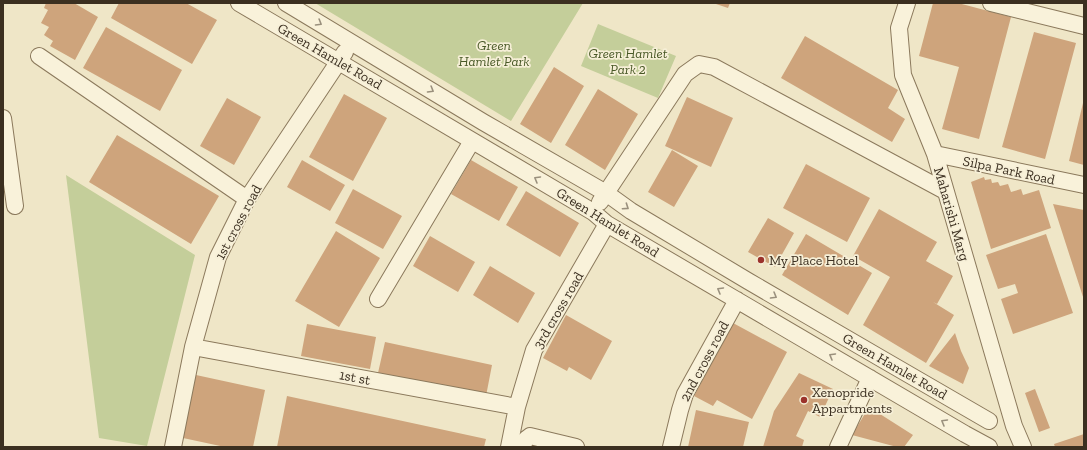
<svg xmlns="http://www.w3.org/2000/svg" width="1087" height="450" font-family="'Zilla Slab',serif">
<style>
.green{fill:#c4ce9a}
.building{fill:#cea47c}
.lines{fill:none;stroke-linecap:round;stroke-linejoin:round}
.minor-casing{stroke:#8b795c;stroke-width:18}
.minor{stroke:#f9f2da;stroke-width:16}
.oneway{stroke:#9a907d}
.poi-dot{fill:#9b322b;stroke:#f6efd7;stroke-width:1.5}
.labels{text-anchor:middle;stroke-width:3.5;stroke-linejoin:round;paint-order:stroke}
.park-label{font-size:14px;font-style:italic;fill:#485826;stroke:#f6efd7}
.street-label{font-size:14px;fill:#3b2f20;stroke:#f6efd7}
.poi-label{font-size:14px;fill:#3b2f20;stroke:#f6efd7;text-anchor:start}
</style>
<rect width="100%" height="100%" fill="#efe6c7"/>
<!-- green -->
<path class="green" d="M315,3H583L511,121Z
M598,24L676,56L658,98L581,66Z
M66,175L195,255L147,446L99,438Z"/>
<!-- building -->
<path class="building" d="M46,3H74L98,17L75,60L50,46L53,41L44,35L49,27L41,23L48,10L44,8Z
M119,3H186L217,20L192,64L111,18Z
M713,3H730L728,8Z
M933,3H958L1011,17L979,139L942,129L959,67L919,56Z
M106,27L182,70L160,111L83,68Z
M1034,32L1076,43L1045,159L1002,147Z
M805,36L898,90L888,108L905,119L892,142L781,78Z
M554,67L584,86L551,143L520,124Z
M598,89L638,114L605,170L565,145Z
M344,94L387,118L353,181L309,157Z
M687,97L733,118L711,167L665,146Z
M227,98L261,117L234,165L200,146Z
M1083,103H1084V165L1069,161Z
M117,135L219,196L191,244L89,182Z
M672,150L698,166L674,207L648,192Z
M302,160L345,185L330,211L287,187Z
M471,160L518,187L499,221L451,194Z
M806,164L870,198L847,242L783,208Z
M984,177L985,180L991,179L992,183L998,182L1000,186L1008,184L1011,192L1021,189L1023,195L1039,190L1051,228L991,249L971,182Z
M353,189L402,216L383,249L335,223Z
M526,191L579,223L560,257L506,225Z
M1053,204L1084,210V300Z
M879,209L937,242L926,261L953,276L937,304L933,302L954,315L926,363L863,325L890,277L853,256Z
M768,218L794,233L775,267L748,252Z
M336,231L380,258L339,327L295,301Z
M806,234L872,273L848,315L782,275Z
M1046,234L1073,313L1013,334L1001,299L1018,293L1015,284L998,289L986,255Z
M430,236L475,262L458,292L413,266Z
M490,266L535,293L518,323L473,295Z
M566,315L612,341L591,380L569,367L567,371L543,358Z
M733,323L787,352L752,419L717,400L713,406L694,396Z
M307,324L376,337L370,369L301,356Z
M955,333L961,351L969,368L963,384L929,366Z
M385,342L492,365L486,396L378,373Z
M799,373L833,389L820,417L808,411L796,436L804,440L802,447H763L774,411Z
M196,375L265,390L253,447H225L183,438Z
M1035,389L1050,428L1039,432L1025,393Z
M287,396L486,439L484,447H277Z
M869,407L913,435L904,447H897L852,435Z
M696,410L749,422L743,447H688Z
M1084,434V447H1055L1054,444Z"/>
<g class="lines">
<defs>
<path id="minor" d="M239,3L593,212L607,224L965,434L989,447
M286,3L483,122L606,193L631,211L748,281L882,359L989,421
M907,3L899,28L903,75L935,154L1014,426L1023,447
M991,3L1084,26
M39,56L247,199
M3,118L15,206
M935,154L1084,185
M600,202L685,74L699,64L714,67L945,191
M378,299L472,141
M193,347L517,407
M173,447L193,347L218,257L247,199L345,52
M509,447L517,407L534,350L607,224
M523,447C524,442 525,439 530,436L576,447
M671,447L680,410L685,394L737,300
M838,447L870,378"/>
</defs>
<!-- minor casing -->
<use href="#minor" class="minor-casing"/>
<!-- minor -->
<use href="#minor" class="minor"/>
</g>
<!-- one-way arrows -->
<defs><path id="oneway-chevron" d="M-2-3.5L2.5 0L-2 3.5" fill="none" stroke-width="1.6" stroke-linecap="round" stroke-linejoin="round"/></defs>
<g class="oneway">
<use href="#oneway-chevron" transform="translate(319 23) rotate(31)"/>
<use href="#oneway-chevron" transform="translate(431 90) rotate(31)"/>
<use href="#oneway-chevron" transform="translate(537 179) rotate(-150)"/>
<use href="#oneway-chevron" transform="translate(626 207) rotate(34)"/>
<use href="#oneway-chevron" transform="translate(720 290) rotate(-150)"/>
<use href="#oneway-chevron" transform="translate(774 296) rotate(30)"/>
<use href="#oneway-chevron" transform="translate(832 356) rotate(-150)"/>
<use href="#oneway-chevron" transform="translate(944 422) rotate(-150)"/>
</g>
<!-- markers -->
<g class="poi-dot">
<circle cx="761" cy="260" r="4"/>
<circle cx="804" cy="400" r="4"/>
</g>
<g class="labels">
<!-- park labels -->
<g class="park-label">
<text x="494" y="50">Green<tspan x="494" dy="16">Hamlet Park</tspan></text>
<text x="628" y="58">Green Hamlet<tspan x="628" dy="16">Park 2</tspan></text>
</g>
<!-- street labels -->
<g class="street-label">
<text transform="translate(330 56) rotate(30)" y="5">Green Hamlet Road</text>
<text transform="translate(1009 170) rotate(12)" y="5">Silpa Park Road</text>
<text transform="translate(952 214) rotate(74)" y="5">Maharishi Marg</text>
<text transform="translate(238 222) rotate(-62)" y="5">1st cross road</text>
<text transform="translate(608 222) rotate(32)" y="5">Green Hamlet Road</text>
<text transform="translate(558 310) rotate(-60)" y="5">3rd cross road</text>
<text transform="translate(704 361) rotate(-62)" y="5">2nd cross road</text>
<text transform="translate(895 366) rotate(30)" y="5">Green Hamlet Road</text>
<text transform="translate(355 377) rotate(11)" y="5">1st st</text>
</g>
<!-- poi labels -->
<g class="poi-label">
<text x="769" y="265">My Place Hotel</text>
<text x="812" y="397">Xenopride<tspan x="812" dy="16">Appartments</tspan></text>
</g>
</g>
<!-- border -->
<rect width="1087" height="450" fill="none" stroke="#3b2f20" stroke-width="8"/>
</svg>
